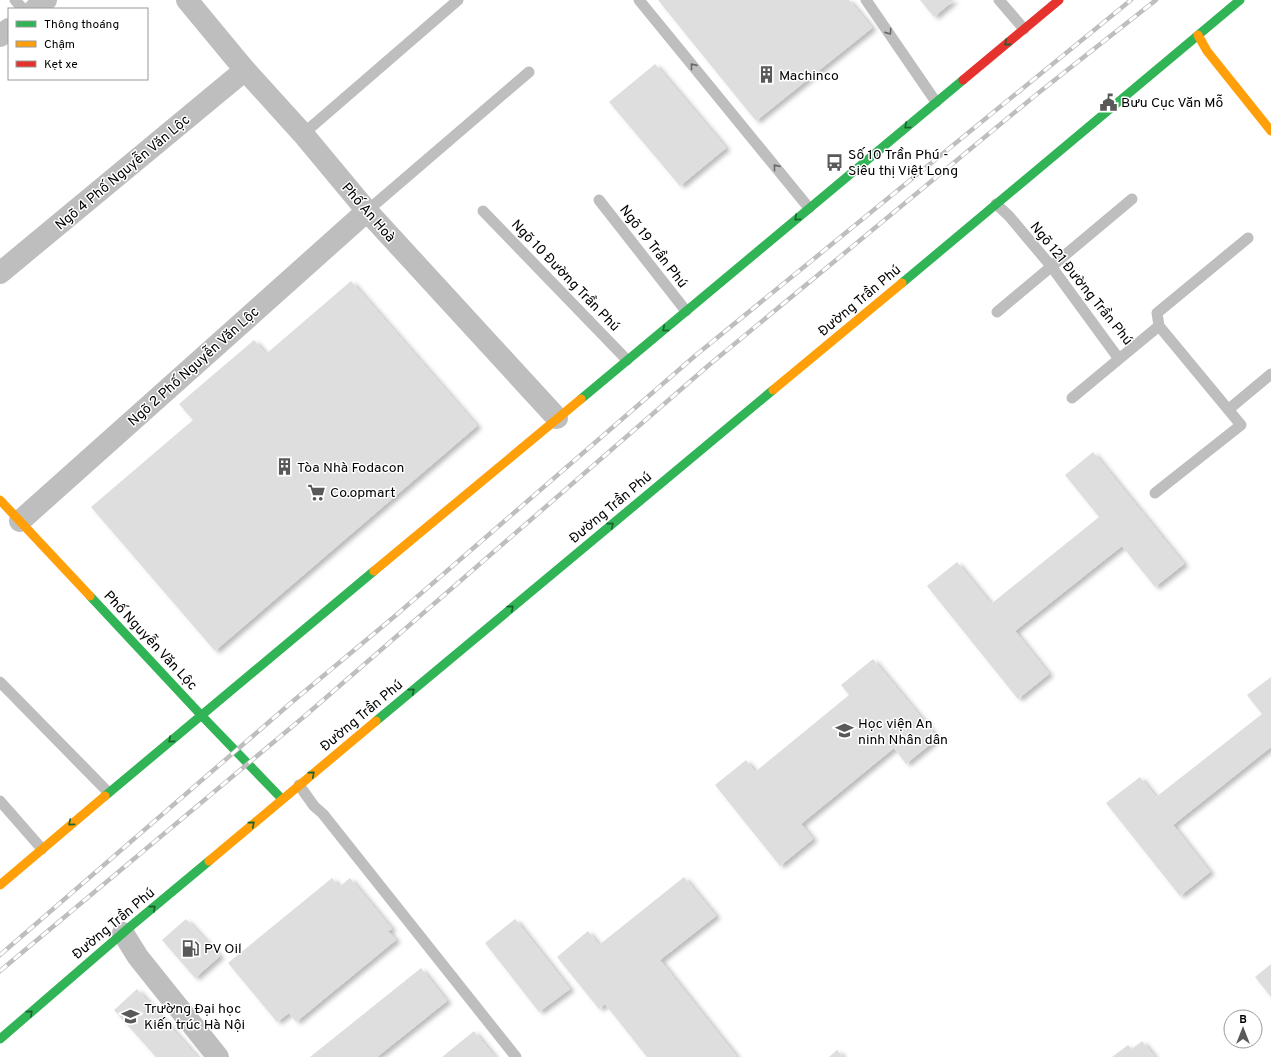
<svg xmlns="http://www.w3.org/2000/svg" width="1271" height="1057" font-family="Overpass,sans-serif">
<style>
.building{fill:#dedede;filter:url(#shadow)}
.lines{fill:none;stroke-linecap:round;stroke-linejoin:round}
.lane{stroke:#bebebe;stroke-width:11}
.street{stroke:#bebebe;stroke-width:22}
.fast{stroke:#30b455;stroke-width:9}
.slow{stroke:#ff9f0a;stroke-width:9}
.jam{stroke:#e5322d;stroke-width:9}
.rail-casing{stroke:#bebebe;stroke-width:4.5}
.rail{stroke:#fff;stroke-width:3;stroke-dasharray:9;stroke-linecap:butt}
.oneway{stroke:#686868}
.oneway2{stroke:#1a632f}
.labels{text-anchor:middle;stroke-width:3;stroke-linejoin:round;paint-order:stroke}
.poi-label{font-size:14px;fill:#000;stroke:#fff;text-anchor:start}
.street-label{font-size:14px;fill:#000;stroke:#fff}
</style>
<defs>
<filter id="shadow"><feDropShadow dx="4.5" dy="2.5" stdDeviation="2" flood-color="#0004"/></filter>
</defs>
<rect width="100%" height="100%" fill="#fff"/>
<!-- building -->
<path class="building" d="M658,0H849L872,28L756,121Z
M920,0H954L934,17Z
M655,64L726,148L680,186L609,102Z
M351,281L477,426L215,651L91,507L193,420L179,404L254,340L266,354Z
M1093,452L1184,564L1155,587L1122,546L1015,631L1049,674L1018,699L927,586L957,562L991,604L1099,517L1065,475Z
M873,659L938,738L906,764L894,748L801,824L813,839L780,866L715,785L746,760L755,772L849,695L841,685Z
M1271,677V747L1173,825L1210,872L1180,896L1106,803L1140,777L1156,797L1262,714L1247,695Z
M684,877L716,916L660,960L737,1057H647L605,1004L599,1009L557,957L588,931L599,945Z
M332,878L339,887L350,878L392,929L388,931L396,940L296,1022L289,1013L277,1022L228,963Z
M186,919L220,956L195,978L162,940Z
M515,919L570,989L539,1012L485,943Z
M1271,964V997L1255,977Z
M421,968L447,1001L377,1057H310Z
M137,989L197,1057H156L114,1010Z
M474,1031L495,1057H442Z
M1142,1041L1155,1057H1112L1128,1045L1132,1049Z
M837,1050L843,1057H829Z"/>
<g class="lines">
<!-- lane -->
<path class="lane" d="M15,0L23,9
M639,0L809,208
M866,0L936,102
M999,0L1024,29
M303,134L458,0
M599,200L686,311
M996,204L1009,216L1051,266L1119,359L1159,326L1241,425L1155,493
M367,211L529,72
M483,211L627,360
M997,312L1132,199
M1159,326L1157,313L1248,238
M1072,398L1119,359
M1229,409L1271,374
M0,682L108,792
M299,785L314,806L323,814L516,1057
M0,801L42,849"/>
<!-- street -->
<path class="street" d="M187,0L245,70L303,134L367,211L557,418
M35,9L46,0
M0,36L9,29
M0,273L245,70
M20,521L367,211
M123,933L138,957L218,1057"/>
<!-- fast -->
<path class="fast" d="M902,283L1240,0
M581,399L963,80
M90,596L201,715L282,799
M376,721L773,390
M105,796L374,571
M0,1039L131,926L209,861"/>
<!-- slow -->
<path class="slow" d="M1198,35L1207,51L1271,131
M773,390L902,283
M0,500L90,596
M374,571L581,399
M209,861L376,721
M0,885L105,796"/>
<!-- jam -->
<path class="jam" d="M963,80L1059,0"/>
<defs>
<path id="rail" d="M0,955L292,702L395,616L696,355L1131,0
M0,971L306,715L709,365L1037,94L1156,0"/>
</defs>
<!-- rail casing -->
<use href="#rail" class="rail-casing"/>
<!-- rail -->
<use href="#rail" class="rail"/>
</g>
<!-- one-way arrows -->
<defs><path id="oneway-chevron" d="M-2-3.5L2.5 0L-2 3.5" fill="none" stroke-width="1.6" stroke-linecap="round" stroke-linejoin="round"/></defs>
<g class="oneway">
<use href="#oneway-chevron" transform="translate(889 32) rotate(55)"/>
<use href="#oneway-chevron" transform="translate(693 66) rotate(-129)"/>
<use href="#oneway-chevron" transform="translate(776 167) rotate(-129)"/>
</g>
<g class="oneway2">
<use href="#oneway-chevron" transform="translate(1007 43) rotate(140)"/>
<use href="#oneway-chevron" transform="translate(907 126) rotate(140)"/>
<use href="#oneway-chevron" transform="translate(797 218) rotate(140)"/>
<use href="#oneway-chevron" transform="translate(665 329) rotate(140)"/>
<use href="#oneway-chevron" transform="translate(611 525) rotate(-40)"/>
<use href="#oneway-chevron" transform="translate(511 608) rotate(-40)"/>
<use href="#oneway-chevron" transform="translate(412 691) rotate(-40)"/>
<use href="#oneway-chevron" transform="translate(171 740) rotate(140)"/>
<use href="#oneway-chevron" transform="translate(312 774) rotate(-40)"/>
<use href="#oneway-chevron" transform="translate(71 823) rotate(140)"/>
<use href="#oneway-chevron" transform="translate(252 824) rotate(-40)"/>
<use href="#oneway-chevron" transform="translate(153 908) rotate(-40)"/>
<use href="#oneway-chevron" transform="translate(30 1013) rotate(-41)"/>
</g>
<!-- icons -->
<defs>
<symbol id="building-bare" viewBox="-9 -9 18 18"><path d="M-4-6H4V6H1V3H-1V6H-4ZM-2.5-4.3h1.7v1.8h-1.7ZM.8-4.3h1.7v1.8H.8ZM-2.5-1h1.7V.8h-1.7ZM.8-1h1.7V.8H.8Z" fill="#595959" stroke="#fff" stroke-width="2.5" paint-order="stroke"/></symbol>
<symbol id="civic-bare" viewBox="-9 -9 18 18"><path d="M-.6-6.5H3V-4.5H.6V-3L4-1V1h2V6H-6V1h2V-1L-.6-3ZM-1.2 2.5V6h2.4V2.5Z" fill="#595959" stroke="#fff" stroke-width="2.5" paint-order="stroke"/></symbol>
<symbol id="bus-bare" viewBox="-9 -9 18 18"><path d="M-5-6H5V4H4V6H2V4H-2V6H-4V4H-5ZM-3.5-4V0h7V-4ZM-3.5 1.2v1.5H-2V1.2ZM2 1.2v1.5H3.5V1.2Z" fill="#595959" stroke="#fff" stroke-width="2.5" paint-order="stroke"/></symbol>
<symbol id="supermarket-bare" viewBox="-9 -9 18 18"><path d="M-6-5.5h2.5l.6 2H6L4.5 2H-2.5L-4.4-4H-6ZM-1.5 3.2a1.3 1.3 0 1 0 .1 0ZM3 3.2a1.3 1.3 0 1 0 .1 0Z" fill="#595959" stroke="#fff" stroke-width="2.5" paint-order="stroke"/></symbol>
<symbol id="university-bare" viewBox="-9 -9 18 18"><path d="M0-5L7-2L0 1L-7-2ZM-4 1L0 2.5L4 1V4Q0 6-4 4Z" fill="#595959" stroke="#fff" stroke-width="2.5" paint-order="stroke"/></symbol>
<symbol id="fuel-bare" viewBox="-9 -9 18 18"><path d="M-5.5-6h7V0h2V4h1.3V-2.5L3-4.5l.8-.8L6-3V5H2.5V1h-1V6h-7ZM-4.2-4.7v3.2H.2V-4.7Z" fill="#595959" stroke="#fff" stroke-width="2.5" paint-order="stroke"/></symbol>
</defs>
<g fill-rule="evenodd">
<use href="#building-bare" x="754" y="62" width="25" height="25"/>
<use href="#civic-bare" x="1096" y="90" width="25" height="25"/>
<use href="#bus-bare" x="822" y="150" width="25" height="25"/>
<use href="#building-bare" x="272" y="454" width="25" height="25"/>
<use href="#supermarket-bare" x="304" y="480" width="25" height="25"/>
<use href="#university-bare" x="832" y="718" width="25" height="25"/>
<use href="#fuel-bare" x="178" y="936" width="25" height="25"/>
<use href="#university-bare" x="118" y="1004" width="25" height="25"/>
</g>
<g class="labels">
<!-- poi labels -->
<g class="poi-label">
<text x="779" y="80">Machinco</text>
<text x="1121" y="107">Bưu Cục Văn Mỗ</text>
<text x="848" y="159">Số 10 Trần Phú -<tspan x="848" dy="16">Siêu thị Việt Long</tspan></text>
<text x="297" y="472">Tòa Nhà Fodacon</text>
<text x="330" y="497">Co.opmart</text>
<text x="858" y="728">Học viện An<tspan x="858" dy="16">ninh Nhân dân</tspan></text>
<text x="204" y="953">PV Oil</text>
<text x="144" y="1013">Trường Đại học<tspan x="144" dy="16">Kiến trúc Hà Nội</tspan></text>
</g>
<!-- street labels -->
<g class="street-label">
<text transform="translate(122 172) rotate(-40)" y="5">Ngõ 4 Phố Nguyễn Văn Lộc</text>
<text transform="translate(369 212) rotate(49)" y="5">Phố An Hoà</text>
<text transform="translate(654 246) rotate(52)" y="5">Ngõ 19 Trần Phú</text>
<text transform="translate(566 275) rotate(46)" y="5">Ngõ 10 Đường Trần Phú</text>
<text transform="translate(1082 283) rotate(51)" y="5">Ngõ 121 Đường Trần Phú</text>
<text transform="translate(859 300) rotate(-40)" y="5">Đường Trần Phú</text>
<text transform="translate(193 366) rotate(-42)" y="5">Ngõ 2 Phố Nguyễn Văn Lộc</text>
<text transform="translate(610 507) rotate(-40)" y="5">Đường Trần Phú</text>
<text transform="translate(151 640) rotate(47)" y="5">Phố Nguyễn Văn Lộc</text>
<text transform="translate(361 715) rotate(-40)" y="5">Đường Trần Phú</text>
<text transform="translate(113 923) rotate(-40)" y="5">Đường Trần Phú</text>
</g>
</g>
<!-- legend -->
<rect x="8" y="8" width="140" height="72" fill="#ffffff" stroke="#999999"/>
<rect x="16" y="21" width="20" height="6" fill="#30b455" stroke="#999999"/>
<text x="44" y="28" font-size="12" fill="#000000">Thông thoáng</text>
<rect x="16" y="41" width="20" height="6" fill="#ff9f0a" stroke="#999999"/>
<text x="44" y="48" font-size="12" fill="#000000">Chậm</text>
<rect x="16" y="61" width="20" height="6" fill="#e5322d" stroke="#999999"/>
<text x="44" y="68" font-size="12" fill="#000000">Kẹt xe</text>
<!-- north arrow -->
<g transform="translate(1243 1029)"><circle r="19" fill="#ffffff" stroke="#999999"/>
<path d="M0-3L7 15L0 10L-7 15Z" fill="#595959"/>
<text y="-6" font-size="11" font-weight="bold" text-anchor="middle" fill="#000000">B</text>
</g>
</svg>
